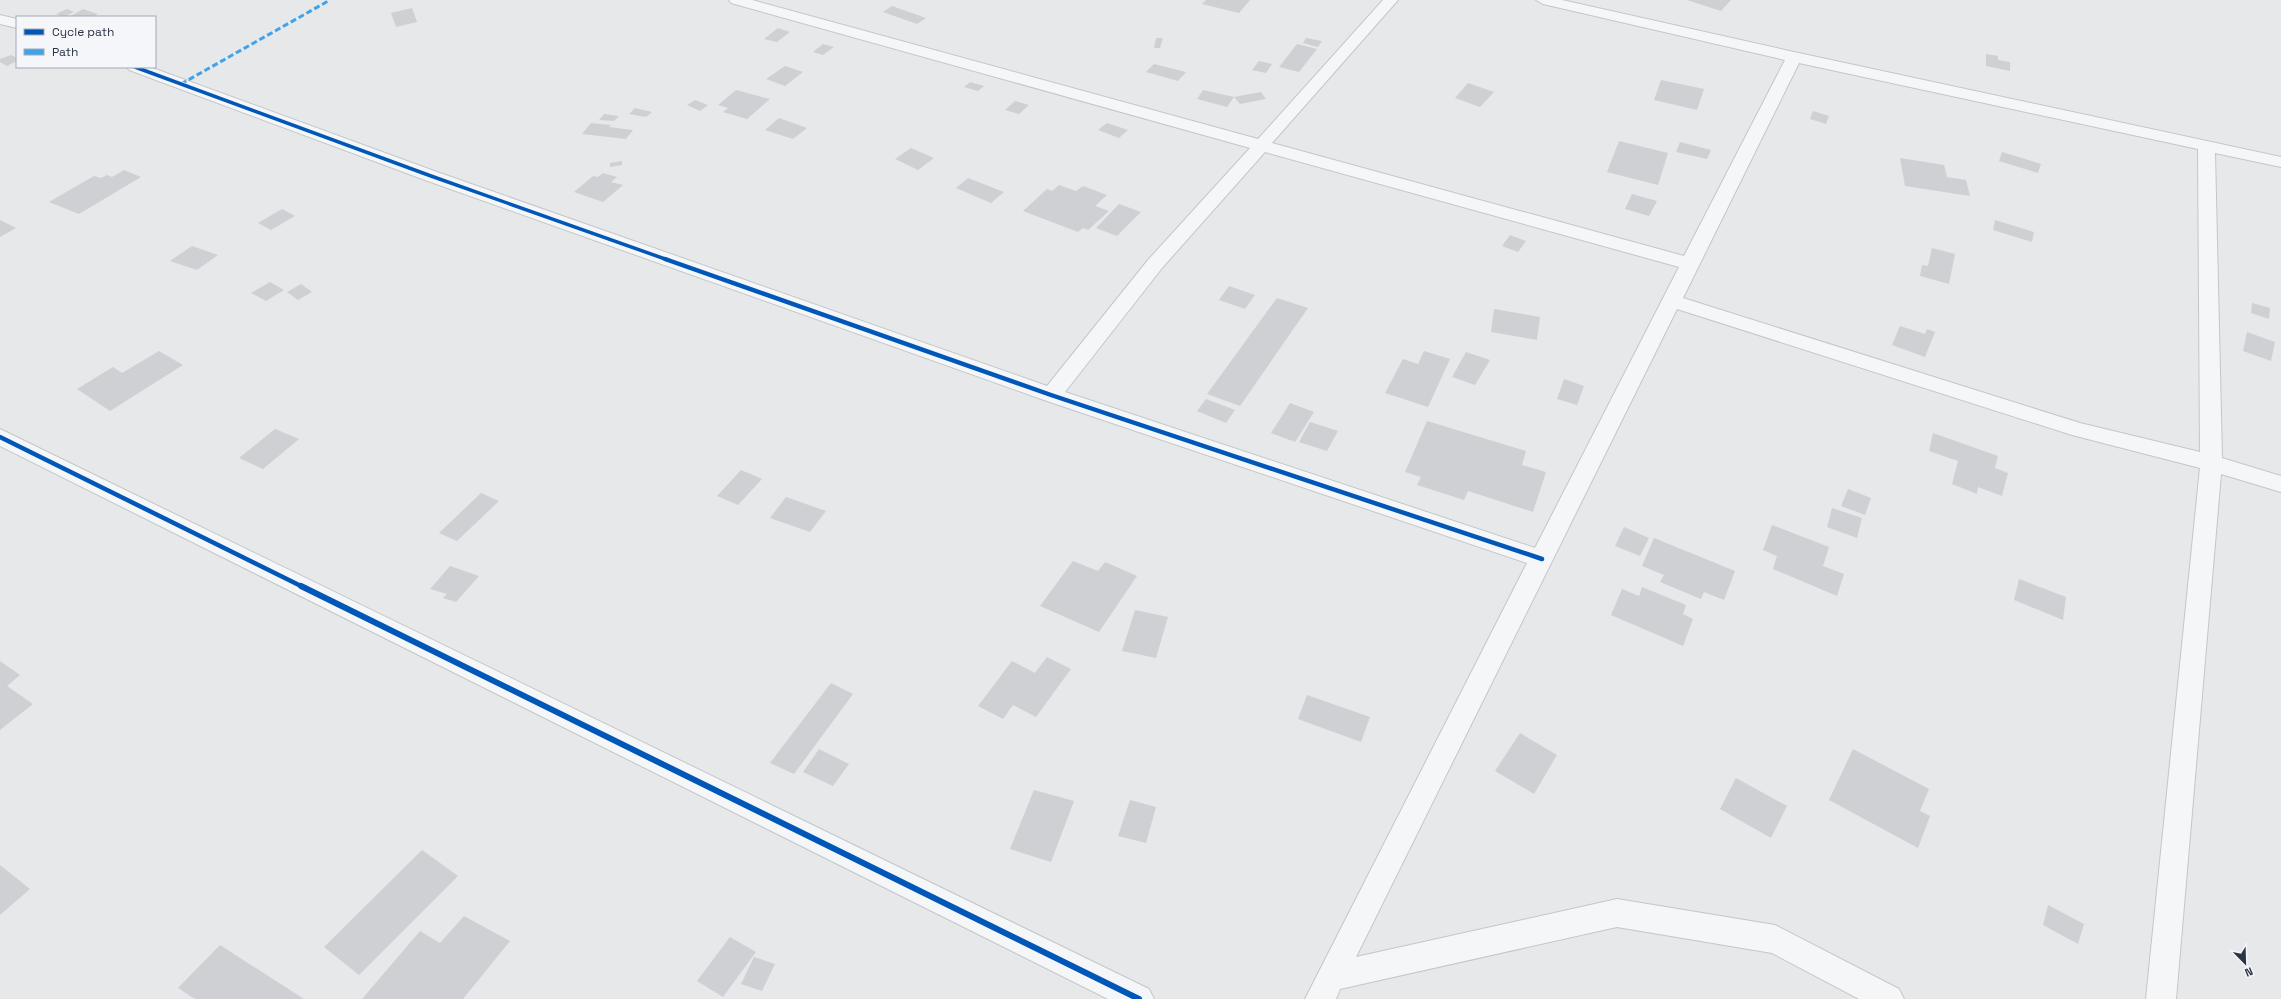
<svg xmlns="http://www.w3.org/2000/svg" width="2281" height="999" font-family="'Space Grotesk',sans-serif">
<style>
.building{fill:#ced0d3}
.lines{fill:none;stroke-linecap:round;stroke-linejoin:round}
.minor-casing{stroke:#c4c6c8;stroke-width:2}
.minor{fill:#f5f6f7;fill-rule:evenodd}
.quiet{stroke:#3ea3ec;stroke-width:3;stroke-dasharray:6 3;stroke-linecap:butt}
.cycleway-far2-casing{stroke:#f4f6f9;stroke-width:5.5}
.cycleway-far1-casing{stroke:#f4f6f9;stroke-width:7}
.cycleway-casing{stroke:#f4f6f9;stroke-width:8}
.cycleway-far2{stroke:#0057b8;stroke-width:3.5}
.cycleway-far1{stroke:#0057b8;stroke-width:4.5}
.cycleway{stroke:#0057b8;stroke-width:6}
</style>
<rect width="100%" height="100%" fill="#e6e8ea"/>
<!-- building -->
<path class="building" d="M1206,0H1250L1239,13L1202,4Z
M1687,0H1731L1721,11Z
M892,6L926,18L917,24L883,12Z
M412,8L417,22L396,27L391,13Z
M67,9L74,12L64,17L56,14Z
M83,9L98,14L93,17H69Z
M778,28L790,32L777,42L764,39Z
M1156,38H1163L1160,48H1154Z
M1306,38L1322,41L1318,47L1303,43Z
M823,44L834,47L823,55L813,52Z
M1297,44L1317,49L1299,72L1279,67Z
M1986,54L1998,56V60L2010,62V71L1986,66Z
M11,55L17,58V61L7,66L0,62V59Z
M1259,61L1272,64L1266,73L1252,70Z
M1154,64L1186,72L1178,81L1146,72Z
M785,66L803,72L785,86L766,79Z
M1661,80L1704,89L1697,110L1654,100Z
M970,82L984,86L978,91L964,87Z
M1468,83L1494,92L1480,107L1455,98Z
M736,90L770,99L747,119L723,112L728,108L718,105Z
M1203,90L1234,97L1227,107L1197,99Z
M1261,92L1266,99L1240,104L1234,97Z
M695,100L708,105L700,111L687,105Z
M1015,101L1029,105L1019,114L1005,110Z
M635,108L652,112L646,117L629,114Z
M1813,111L1829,116L1826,124L1810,119Z
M604,114L619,116L614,121L599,120Z
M779,118L807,128L793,139L765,130Z
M591,123L611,125L609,127L633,130L626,139L582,134Z
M1107,123L1128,130L1119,138L1098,130Z
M1619,141L1668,153L1658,185L1607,172Z
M1680,142L1711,150L1707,159L1676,152Z
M911,148L934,158L918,170L895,159Z
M2002,152L2041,164L2038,173L1999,161Z
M1900,158L1944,165L1947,177L1966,180L1970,196L1905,186Z
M622,161V165L610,167V163Z
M124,170L141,177L79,214L49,202L94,176L101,178L107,175L112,177Z
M603,173L617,177L611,182L623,185L603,202L574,192L593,176L598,177Z
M968,178L1004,192L991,203L956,188Z
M1059,185L1076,191L1083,186L1107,195L1095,206L1109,211L1088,230L1083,228L1078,232L1023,211L1047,189L1052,191Z
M1632,194L1657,201L1649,216L1625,209Z
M1119,204L1141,212L1117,236L1096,228Z
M282,209L295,216L271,230L258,223Z
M0,220L16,228L0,237Z
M1995,220L2034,232L2032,242L1993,230Z
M1510,235L1526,241L1518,252L1502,246Z
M192,246L218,255L197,270L170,261Z
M1932,248L1955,254L1949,284L1920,276L1922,265L1928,266Z
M270,282L284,290L266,301L251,293Z
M301,284L312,292L298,300L287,292Z
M1229,286L1255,295L1245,309L1219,300Z
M1277,298L1308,308L1240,406L1207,394Z
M2252,303L2270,308L2269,319L2251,313Z
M1494,309L1540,317L1537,340L1491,332Z
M1900,326L1925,334L1927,329L1935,332L1925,357L1892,345Z
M2247,332L2275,342L2271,361L2243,351Z
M159,351L183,365L110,411L77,389L113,367L122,373Z
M1424,351L1450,359L1428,407L1385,393L1403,359L1418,364Z
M1466,352L1490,360L1475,385L1452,377Z
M1564,379L1584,386L1577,405L1557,399Z
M1206,399L1235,410L1226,423L1197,411Z
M1290,403L1314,412L1295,442L1271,433Z
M1427,421L1526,451L1522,465L1546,472L1533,512L1468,491L1464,500L1417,485L1421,477L1405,472Z
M1310,422L1338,431L1327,451L1299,442Z
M275,429L299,439L263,469L239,458Z
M1933,433L1998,456L1995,468L2008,473L2002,496L1978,487L1977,494L1952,484L1958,461L1929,451Z
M741,470L762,479L738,505L717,496Z
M1848,489L1871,498L1865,515L1841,506Z
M481,493L499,501L457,541L439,533Z
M786,497L826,511L810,532L770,518Z
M1832,508L1862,518L1857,538L1827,527Z
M1772,525L1829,547L1823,566L1844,574L1837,596L1773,569L1777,556L1763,550Z
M1624,527L1649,538L1640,556L1615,546Z
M1654,538L1735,571L1724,600L1704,592L1701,599L1660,582L1664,575L1642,566Z
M1073,561L1098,571L1105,562L1137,576L1099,632L1040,606Z
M450,566L479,576L456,602L443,598L447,594L430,589Z
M2019,579L2066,597L2063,620L2014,600Z
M1642,587L1686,605L1683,614L1693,619L1683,646L1611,615L1622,589L1639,596Z
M1135,610L1168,617L1156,658L1122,651Z
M1047,657L1071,669L1036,717L1013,705L1003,719L978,706L1012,661L1035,673Z
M0,661L20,675L7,686L33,704L0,730Z
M831,683L853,694L794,774L770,763Z
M1307,695L1370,717L1361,742L1298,719Z
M1520,733L1557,755L1534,794L1495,771Z
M819,749L849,764L833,786L803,772Z
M1853,749L1929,789L1920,811L1930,816L1918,848L1829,800Z
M1736,778L1787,806L1771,838L1720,809Z
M1034,790L1074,801L1051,862L1010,849Z
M1130,800L1156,807L1146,843L1118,836Z
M422,850L458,876L359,975L324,947Z
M0,865L30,889L0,915Z
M2048,905L2084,924L2078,944L2043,925Z
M464,916L510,941L463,999H362L420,931L440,943Z
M730,937L756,952L723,997L697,981Z
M220,945L304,999H195L178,988Z
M754,957L775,964L762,991L741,984Z"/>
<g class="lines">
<defs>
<path id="minor" d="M729,0H752L1258,139L1383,0H1398L1272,143L1684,256L1785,60L1543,4L1536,0H1562L1794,52L2281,157V167L2215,153L2222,458L2281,476V492L2221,474L2176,999H2146L2200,468L2072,435L1677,309L1356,957L1617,899L1775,925L1899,989L1904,999H1859L1772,953L1617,927L1340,989L1336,999H1305L1527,563L1044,400L425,180L129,70L127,67H150L437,172L1047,386L1148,260L1250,148L731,3ZM1799,63L2198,149L2200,452L2080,423L1683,298ZM1265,152L1679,267L1535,548L1065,392L1162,268Z
M0,15L17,19V28L0,24Z
M0,429L1149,989L1154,999H1108L0,446Z"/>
</defs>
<!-- minor casing -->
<use href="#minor" class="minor-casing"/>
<!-- minor -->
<use href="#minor" class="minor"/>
<!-- quiet -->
<path class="quiet" d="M181,84L330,0"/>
<defs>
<path id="cycleway-far2" d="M135,67L431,176L668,260"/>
<path id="cycleway-far1" d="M665,259L1051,395L1542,559
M0,437L303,587"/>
<path id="cycleway" d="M301,586L1139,999"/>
</defs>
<!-- cycleway-far2 casing -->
<use href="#cycleway-far2" class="cycleway-far2-casing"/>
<!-- cycleway-far1 casing -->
<use href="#cycleway-far1" class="cycleway-far1-casing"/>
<!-- cycleway casing -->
<use href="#cycleway" class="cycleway-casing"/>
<!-- cycleway-far2 -->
<use href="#cycleway-far2" class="cycleway-far2"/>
<!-- cycleway-far1 -->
<use href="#cycleway-far1" class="cycleway-far1"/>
<!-- cycleway -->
<use href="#cycleway" class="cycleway"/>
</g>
<!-- legend -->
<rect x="16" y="16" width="140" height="52" fill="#f4f6f9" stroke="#a4a8b1"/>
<rect x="24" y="29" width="20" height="6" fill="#0057b8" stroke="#a4a8b1"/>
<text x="52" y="36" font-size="12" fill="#2b3445">Cycle path</text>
<rect x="24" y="49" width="20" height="6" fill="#3ea3ec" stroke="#a4a8b1"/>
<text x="52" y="56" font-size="12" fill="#2b3445">Path</text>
<!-- north arrow -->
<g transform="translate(2245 963) rotate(157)" stroke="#f4f6f9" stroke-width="3" paint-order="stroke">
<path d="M0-3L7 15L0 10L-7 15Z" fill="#2b3445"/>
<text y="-6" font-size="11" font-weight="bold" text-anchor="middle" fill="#2b3445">N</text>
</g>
</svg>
